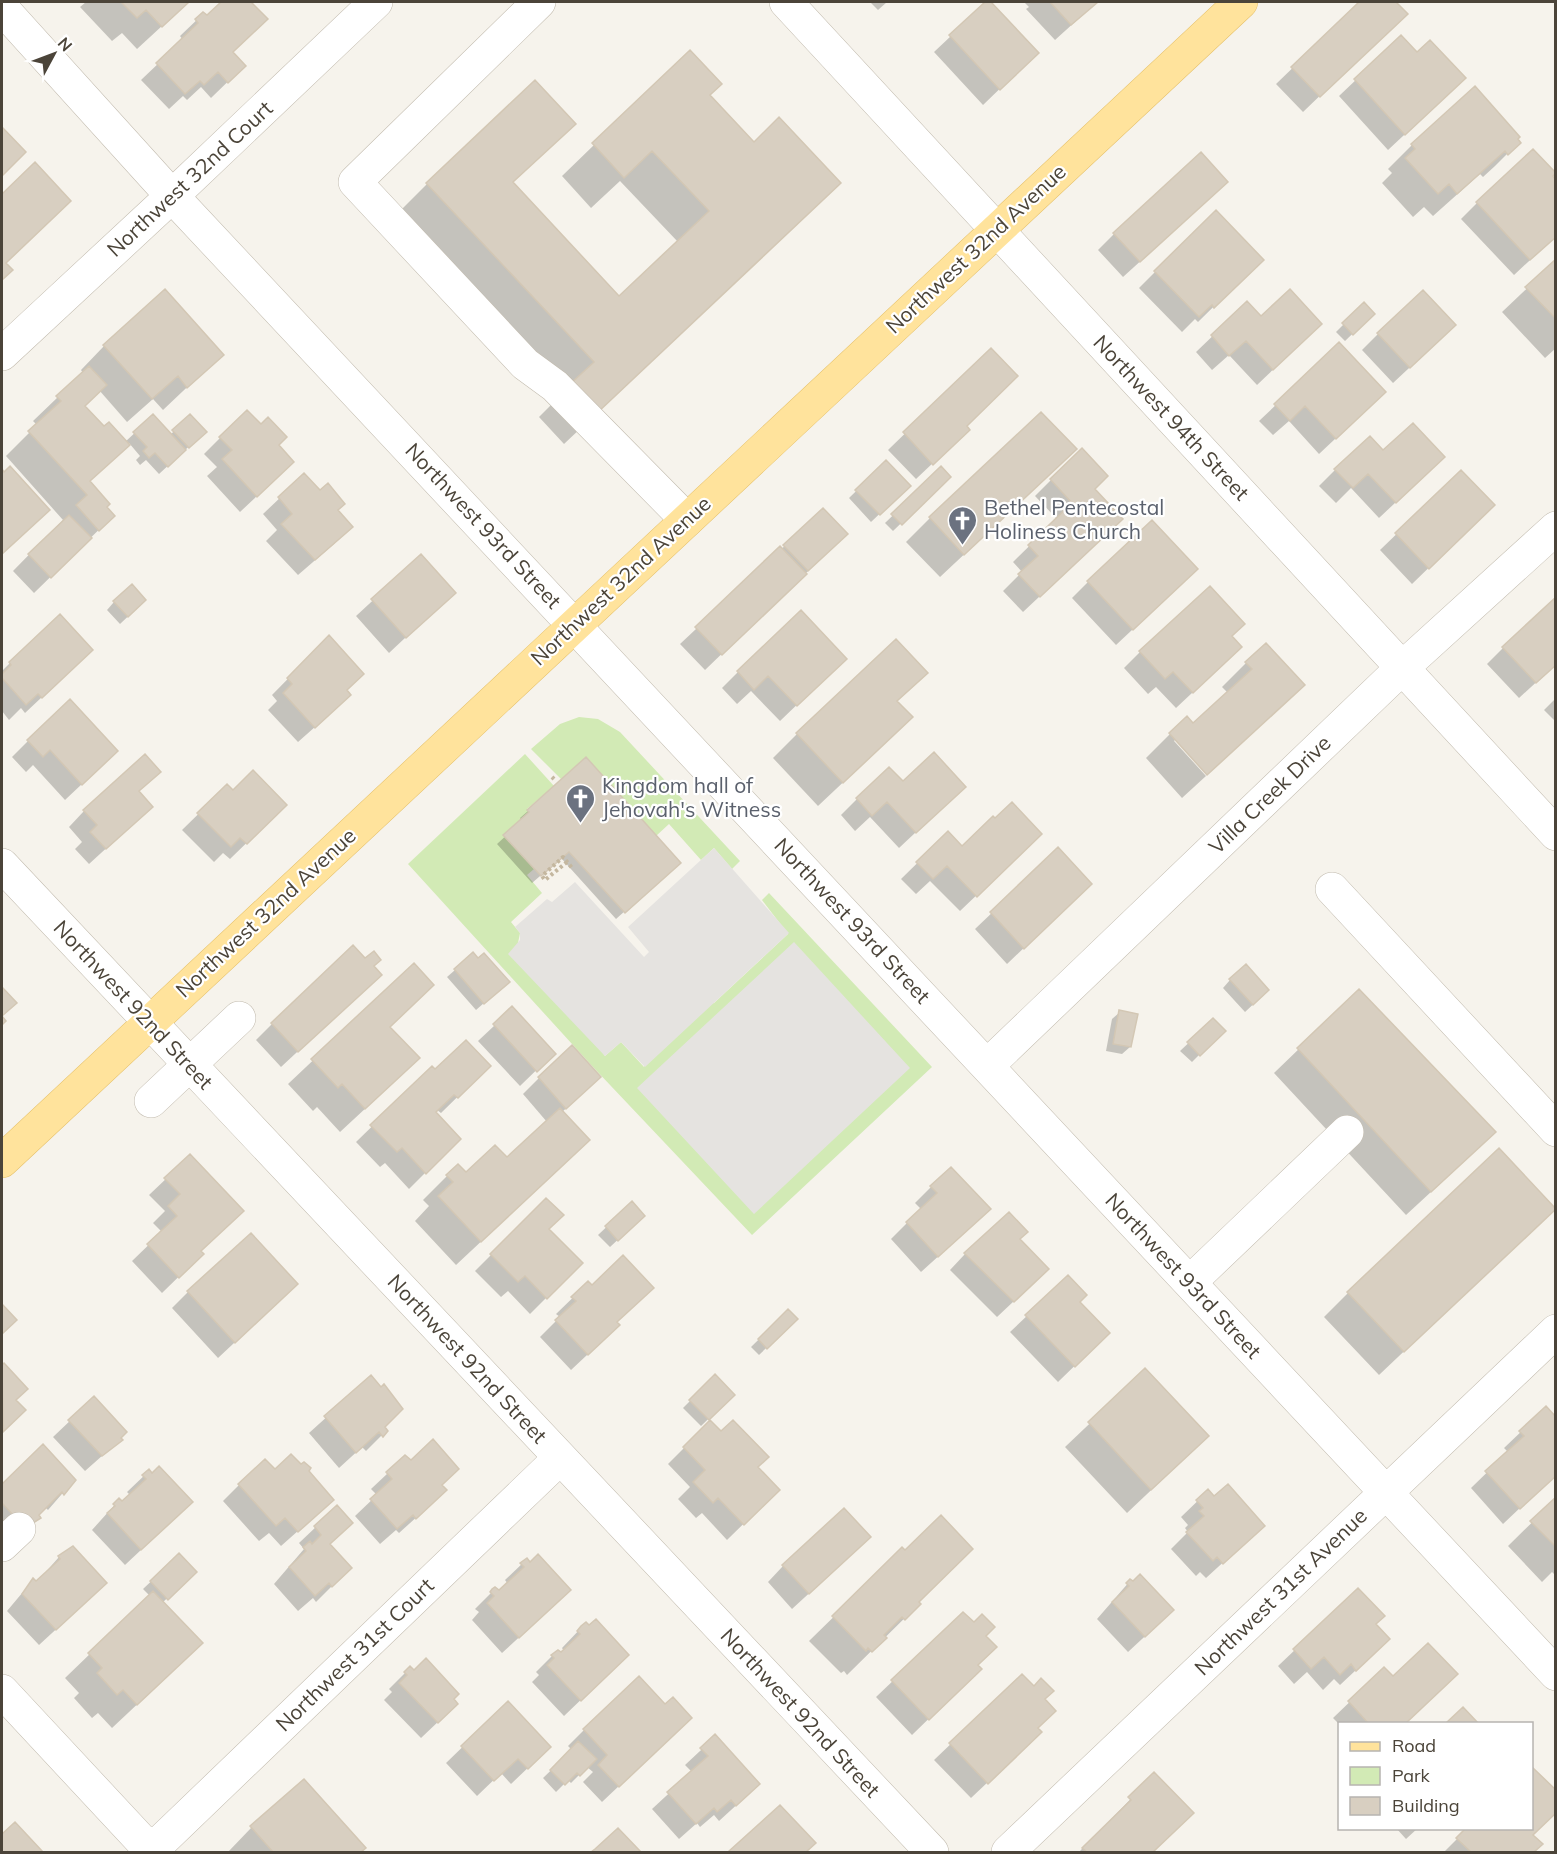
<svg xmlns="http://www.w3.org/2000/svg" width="1557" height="1854" font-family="Mulish,sans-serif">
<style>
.green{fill:#d2eab5}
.parking{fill:#e5e3e0}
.shadow{fill:#0003}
.building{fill:#d8cfc1;stroke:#d3c7b4;stroke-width:1.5}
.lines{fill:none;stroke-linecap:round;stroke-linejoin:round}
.minor-casing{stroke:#c2bbae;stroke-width:34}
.major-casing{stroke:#e6c16a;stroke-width:34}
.path{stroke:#c4b79f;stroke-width:4;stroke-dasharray:3 3;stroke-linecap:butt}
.minor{stroke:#fff;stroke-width:33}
.major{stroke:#ffe39c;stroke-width:33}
.labels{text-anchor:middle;stroke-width:4.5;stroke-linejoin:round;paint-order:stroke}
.street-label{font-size:21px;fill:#4b4439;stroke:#fff}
.worship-label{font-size:21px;fill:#5b616d;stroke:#fff;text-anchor:start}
</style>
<rect width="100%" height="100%" fill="#f6f3ec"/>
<!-- green -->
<path class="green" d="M579,717L598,719L620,732L740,861L732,869L714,848L701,860L669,824L656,836L586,757L561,779L531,749L560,724Z
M525,754L554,786L527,809L529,812L513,845L534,869L527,875L542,893L511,922L520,933L518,943L605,1056L621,1042L644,1067L656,1016L714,1003L788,934L762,900L769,893L932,1067L752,1235L593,1067L408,864Z"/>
<!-- parking -->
<path class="parking" d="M714,848L789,933L645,1067L621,1042L605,1056L508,954L520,940V933L515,927L547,899L552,902L575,882L644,957L649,952L628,927Z
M794,942L910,1068L754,1214L637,1088Z"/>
<!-- shadow -->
<path class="shadow" d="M86,2H188L137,49L122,33L112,41L80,7Z
M223,2H249L266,19L232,52L244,66L211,98L201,87L187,100L183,96L169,109L141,80L183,40L180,36L203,14L207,17Z
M870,2H887L878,10Z
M987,2L1037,53L983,105L934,52Z
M1024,2H1097L1055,40L1026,9L1029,7Z
M1361,2H1394L1405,14L1303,112L1276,84Z
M1401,37L1448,94L1388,150L1339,96Z
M690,52L708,96L808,214L564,444L539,417L563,393L396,215L427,184L574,124L512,183L619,298L678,242L620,181L591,208L562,176Z
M2,129L24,152L2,175Z
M1516,139L1519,142L1495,166L1483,177L1480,174L1433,216L1424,207L1413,217L1382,183L1392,173L1388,169L1412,145Z
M35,165L5,264L11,270L2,279V196Z
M1551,177L1556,236L1514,275L1461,219L1477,203Z
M1210,198L1123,277L1098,250L1114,234Z
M1261,260L1198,322L1195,319L1182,332L1139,288L1155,272Z
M1556,261V348L1545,358L1502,312Z
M1247,303L1261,318L1304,340L1257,385L1229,355L1212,370L1196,352Z
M1364,304L1373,314L1345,341L1336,332Z
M1378,334L1438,341L1393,383L1362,350Z
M1339,345L1368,408L1319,454L1289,421L1273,435L1259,421Z
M104,346L221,355L163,410L153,399L127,422L99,390L83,406L103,428L125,442L153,416L170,435L190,416L197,439L159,474L146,460L140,465L136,460L140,456L129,443L89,482L113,516L34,593L13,571L63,520L6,456L37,425L33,421L83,373L81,370Z
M991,350L965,426L952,445L916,479L888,450Z
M220,438L277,445L276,478L240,512L207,476L217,467L204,454Z
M1383,452L1427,473L1379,518L1351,488L1336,503L1319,486L1335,470Z
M886,462L909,486L871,522L849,498Z
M941,469L949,477L893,531L885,523Z
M2,471L24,533L2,554Z
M1461,472L1477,521L1412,584L1380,550Z
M1051,473L940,577L906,542L930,518Z
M304,475L336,511L335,543L298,575L266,541L277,530L263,514Z
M1051,480L1093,489L1105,535L1023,612L1003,591L1022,572L1013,562L1057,519L1035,496Z
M823,510L830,550L705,670L680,644Z
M421,556L437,608L389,653L356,616Z
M1088,582L1180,585L1116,645L1072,598Z
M114,602L137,608L120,624L107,610Z
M329,637L345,690L333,711L298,742L268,710L277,701L272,695Z
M1230,637L1224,663L1176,708L1156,687L1148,694L1124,668L1140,652Z
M1503,648L1556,664L1519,698L1487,664Z
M10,663L75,666L25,713L21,708L9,720L2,711V671Z
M1246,663L1303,685L1208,774L1176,739L1174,741L1206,776L1182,798L1146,758L1170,734L1193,725L1228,693L1222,687Z
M738,672L828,675L780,721L751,691L737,704L722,688Z
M1556,698V722L1544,710Z
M896,702L887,741L818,806L773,758L797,734Z
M28,741L100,767L65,800L33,765L26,772L12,757Z
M586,759L671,870L616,919L561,858L532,883L497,844L522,821L520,818L528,811Z
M159,772L138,792L135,822L89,864L75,849L82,842L69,827L84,811Z
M903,784L948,802L899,848L870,817L855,831L841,815L857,799Z
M227,786L269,821L230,859L223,853L214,862L182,830Z
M948,833L962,848L1024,850L960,911L930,881L916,894L901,879Z
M1058,850L1074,900L1007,964L975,929Z
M414,965L389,1027L394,1082L340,1132L317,1107L313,1111L288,1084Z
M373,966L380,975L281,1067L256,1040L272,1024Z
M455,970L500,989L476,1010L447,977Z
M1230,980L1260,998L1245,1012L1223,988Z
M1359,991L1470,1156L1406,1215L1274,1073Z
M512,1009L553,1054L520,1086L478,1041Z
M1120,1012L1130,1047L1122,1054L1106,1051L1112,1019Z
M1213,1020L1223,1031L1192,1062L1180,1051Z
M489,1066L441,1113L437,1110L434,1113L459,1139L409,1189L385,1163L380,1167L356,1142L432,1068L435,1071Z
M539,1078L583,1093L562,1112L564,1164L456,1265L415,1221L429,1206L423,1200L447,1176L466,1174L507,1160L547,1122L523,1094Z
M190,1156L200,1252L202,1254L162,1293L132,1261L162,1232L153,1223L165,1211L149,1195Z
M931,1187L973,1225L921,1272L891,1239L921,1209L915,1203Z
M546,1200L547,1229L581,1263L530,1314L508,1291L501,1297L475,1271Z
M632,1203L636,1223L610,1247L598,1235Z
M1530,1232L1379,1375L1324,1317L1348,1293Z
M1018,1239L1031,1285L997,1317L950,1270L965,1254Z
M1068,1277L1092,1349L1058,1382L1010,1332Z
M588,1283L616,1322L602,1341L571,1370L540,1337L560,1317L556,1314Z
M188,1292L280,1300L218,1358L172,1308Z
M788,1311L796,1319L759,1355L751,1347Z
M4,1365L14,1400L24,1410L2,1433Z
M1145,1371L1183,1460L1127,1513L1065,1447Z
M715,1376L733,1395L701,1426L683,1408Z
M371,1377L386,1431L366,1451L362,1447L339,1468L309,1433Z
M94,1398L120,1440L85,1471L53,1437Z
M1546,1408L1556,1474L1503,1524L1471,1488L1508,1452L1504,1448Z
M710,1422L778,1490L727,1540L702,1513L696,1518L678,1499L690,1487L668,1464Z
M43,1447L74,1480L48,1510L45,1507L37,1515L39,1518L23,1533L2,1536V1486Z
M405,1457L441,1485L429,1506L399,1533L396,1530L380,1544L355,1516L377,1495L371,1489Z
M149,1471L175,1518L125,1565L92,1530L119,1500L122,1503L130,1495L127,1492Z
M275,1471H307L316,1515L281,1546L269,1533L259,1541L223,1501L239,1485Z
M1208,1491L1214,1498L1263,1526L1206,1578L1200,1572L1196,1576L1171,1549L1188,1532L1185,1528L1188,1525L1181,1517Z
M1556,1499V1576L1552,1572L1542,1582L1508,1546Z
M337,1507L329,1545L334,1584L316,1602L313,1598L298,1611L274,1584L304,1549L299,1543Z
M73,1548L89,1599L39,1645L7,1611L33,1580L36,1583L59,1557Z
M902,1550L919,1604L847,1675L844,1671L841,1673L809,1641Z
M853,1553L792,1609L768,1582L783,1566Z
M179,1555L195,1572L162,1603L177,1667L112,1728L98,1713L92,1718L74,1698L79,1693L65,1678L150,1596L143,1589Z
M526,1560L553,1606L502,1653L472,1620L479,1612L475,1609L495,1589L499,1593L508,1584L505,1580Z
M1130,1581L1156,1626L1128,1652L1097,1619Z
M1358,1590L1375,1624L1372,1655L1340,1685L1334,1679L1323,1690L1307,1672L1294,1684L1278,1666Z
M963,1614L984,1636L977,1665L980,1669L912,1735L876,1697Z
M582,1627L611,1671L564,1716L532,1682L539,1675L536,1672L552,1656L564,1651L562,1648Z
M410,1668L440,1720L421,1738L384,1700L392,1692L389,1689Z
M1384,1669L1404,1724L1340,1725L1333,1718Z
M1022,1676L1043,1699L1036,1728L1024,1748L971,1798L934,1760Z
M508,1703L533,1763L511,1784L501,1773L477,1796L446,1763Z
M584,1730L674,1734L602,1802L583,1782L593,1772L587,1767L571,1783L568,1780L556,1792L543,1778L572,1750L568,1746Z
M715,1737L742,1800L719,1821L714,1815L700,1827L697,1823L679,1839L652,1809L692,1772L685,1765Z
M1532,1769L1556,1790L1531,1835L1540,1844L1532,1852H1444L1468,1828H1532Z
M1154,1775L1192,1813L1151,1852H1079Z
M304,1781L364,1848L359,1852H228L251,1828Z
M780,1807L814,1843L804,1852H730Z
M15,1824L41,1852H2V1836Z
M1396,1828H1418L1406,1839Z
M617,1830L639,1852H593Z"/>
<!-- building -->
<path class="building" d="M121,2H189L162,27L146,10L137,18Z
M221,2H251L268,19L233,52L246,66L228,83L218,72L204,85L200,81L185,94L156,63L198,23L195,19L203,12L207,15Z
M985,2H991L1039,53L1000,90L949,35Z
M1050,2H1098L1071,25Z
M1359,2H1396L1408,14L1320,97L1291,67Z
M1401,35L1417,52L1430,40L1466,78L1405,135L1354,79Z
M690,50L722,84L710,95L754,142L779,117L841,183L596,414L569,385L594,362L426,183L535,80L576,124L513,182L619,296L709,211L652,151L624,178L592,143Z
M1475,86L1520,137L1518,139L1521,143L1508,155L1505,151L1457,194L1449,184L1438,194L1405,158L1415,149L1411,144Z
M2,127L26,152L2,176Z
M1533,149L1556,173L1553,176L1556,180V237L1530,260L1476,202Z
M1201,152L1228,182L1140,262L1113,233Z
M35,162L71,201L6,263L13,270L2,280V194Z
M1216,210L1264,260L1214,308L1212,305L1199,317L1154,271Z
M1556,259V319L1525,287Z
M165,289L224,355L187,388L178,376L152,399L103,345Z
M1290,289L1322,324L1273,370L1246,341L1229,356L1211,335L1247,301L1261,316Z
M1423,290L1456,325L1410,368L1377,333Z
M1364,302L1375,314L1353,335L1342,323Z
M1339,342L1386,392L1336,439L1305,406L1290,421L1274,404Z
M991,348L1018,376L967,426L970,430L933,465L903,432Z
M89,366L107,385L85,406L104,426L109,422L130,445L90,481L110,504L107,507L115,516L99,531L76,505L87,495L28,431L61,401L56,396Z
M247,410L261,424L268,417L287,437L279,445L294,462L257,497L222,459L232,450L219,437Z
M1041,412L1077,449L964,555L929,517Z
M153,414L186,450L168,467L155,453L149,458L143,451L147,447L133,432Z
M190,414L207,432L189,448L172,430Z
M1413,423L1445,457L1396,503L1368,474L1353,488L1334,469L1370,436L1383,450Z
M1082,448L1108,476L1095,489L1123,519L1040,597L1018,574L1038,556L1028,545L1072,503L1050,479Z
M886,460L911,486L880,515L855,490Z
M10,466L50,510L2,554V469L4,472Z
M941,466L951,477L902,525L891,514Z
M1461,470L1495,505L1429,569L1395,533Z
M304,473L320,490L328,483L345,504L338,510L353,527L315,560L281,524L292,514L278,497Z
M823,508L848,534L808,571L783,545Z
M69,515L92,538L51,578L28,554Z
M1152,520L1198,569L1133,630L1087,581Z
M780,546L807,574L722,655L695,627Z
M421,554L456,593L406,638L371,599Z
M132,584L146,600L128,617L113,601Z
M1210,586L1245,624L1232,636L1242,647L1193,693L1173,672L1165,679L1139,651Z
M1556,597V665L1536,683L1502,647Z
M801,610L847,659L797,706L768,676L754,690L737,671Z
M60,614L93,650L42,698L38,694L26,705L2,678V674L11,665L9,662Z
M329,635L364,674L347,690L351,695L315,728L283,693L292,684L287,678Z
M896,639L928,673L897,701L913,717L843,783L796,733Z
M1266,643L1305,685L1207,775L1169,733L1187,716L1193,723L1252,669L1245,662Z
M70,699L118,751L82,785L50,750L43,757L27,740Z
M934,752L966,787L916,833L887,802L872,816L856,798L889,767L903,781Z
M145,754L161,772L139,791L153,807L106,849L90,832L97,825L83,810Z
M586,757L681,863L625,913L569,852L541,876L503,835L529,812L527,810Z
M253,770L287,805L247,844L240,838L231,847L197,813L227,784L233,790Z
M1012,802L1042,834L977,897L947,866L933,879L916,862L948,831L962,846L993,816L995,818Z
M1058,847L1092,884L1024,949L990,912Z
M353,945L365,958L374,951L381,960L374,966L382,975L298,1052L271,1023Z
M473,952L478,958L484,953L510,982L484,1004L454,969Z
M414,963L434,985L390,1027L420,1058L365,1109L342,1084L338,1088L311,1059Z
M1246,964L1269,990L1253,1005L1229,979Z
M2,987L17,1003L2,1016L6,1021L2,1025Z
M1359,989L1496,1132L1431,1192L1297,1048Z
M512,1006L556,1054L537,1072L493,1024Z
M1119,1010L1138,1014L1131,1047L1113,1044Z
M1213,1018L1226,1031L1200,1056L1187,1042Z
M466,1040L491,1066L458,1098L454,1095L436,1112L461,1139L426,1174L402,1148L397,1152L370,1125L432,1066L435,1069Z
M572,1045L601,1077L566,1109L538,1077Z
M560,1108L590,1140L481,1242L438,1196L453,1182L446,1175L458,1164L466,1172L495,1145L507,1157Z
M1499,1148L1556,1209L1404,1352L1347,1292Z
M190,1154L244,1211L201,1251L204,1254L179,1278L147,1244L177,1216L168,1206L180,1194L164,1178Z
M951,1167L991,1209L938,1257L906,1222L937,1193L930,1186Z
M546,1198L564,1215L549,1229L583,1263L547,1299L525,1276L518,1282L490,1254Z
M632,1201L645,1216L618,1241L605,1226Z
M1009,1212L1028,1232L1020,1239L1049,1269L1014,1302L964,1253Z
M251,1233L298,1284L235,1343L187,1291Z
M623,1255L654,1288L617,1322L620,1325L588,1355L555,1320L576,1301L571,1297L588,1281L592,1285Z
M1068,1275L1087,1295L1080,1302L1110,1333L1075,1367L1025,1315Z
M2,1304L17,1320L2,1334Z
M788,1309L798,1319L767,1349L758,1339Z
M4,1363L28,1389L16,1400L26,1410L3,1432L2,1365Z
M1145,1368L1209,1436L1151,1490L1088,1422Z
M715,1374L735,1395L709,1420L689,1400Z
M371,1375L381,1387L384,1384L403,1409L385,1427L388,1431L383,1437L379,1432L356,1453L324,1416Z
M94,1396L127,1432L121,1438L123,1440L102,1456L68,1420Z
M1546,1406L1556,1417V1476L1520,1509L1485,1471L1524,1436L1519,1431Z
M710,1420L721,1431L733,1420L769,1457L758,1467L780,1490L744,1525L718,1498L713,1503L693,1482L705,1470L683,1447Z
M433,1439L459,1469L442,1485L447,1490L416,1519L413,1515L397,1529L370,1499L392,1479L386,1472L405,1455L411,1460Z
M43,1444L76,1480L64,1495L62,1492L39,1515L41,1518L25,1528L2,1503V1484Z
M291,1454L301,1464L304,1462L311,1468L309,1471L334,1500L298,1532L285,1518L276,1526L238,1484L265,1459L275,1469Z
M159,1466L193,1502L141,1550L107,1513L115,1506L113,1504L119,1498L122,1501L146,1479L142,1475L149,1469L152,1473Z
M1228,1484L1265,1526L1223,1564L1217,1557L1213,1561L1186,1532L1204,1516L1199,1511L1203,1508L1196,1500L1208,1489L1214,1496Z
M1556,1497V1547L1530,1521Z
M337,1505L353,1523L330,1544L352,1568L332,1587L329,1583L315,1596L289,1567L306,1551L303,1547L310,1541L312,1544L321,1535L314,1526Z
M844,1508L871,1537L809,1594L782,1565Z
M941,1515L973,1549L919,1602L921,1604L905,1620L902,1617L884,1635L887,1638L872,1652L868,1648L866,1651L832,1616L902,1547L905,1550Z
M73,1546L107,1583L56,1630L22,1594L33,1578L36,1581L60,1559L58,1556Z
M179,1553L197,1572L168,1600L150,1581Z
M538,1554L571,1590L519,1638L487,1603L494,1596L490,1592L492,1589L495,1587L499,1590L524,1567L520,1563L527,1558L530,1562Z
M1140,1574L1174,1610L1145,1637L1112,1602L1129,1586L1126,1583L1130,1579L1133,1581Z
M1358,1588L1385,1616L1376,1624L1390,1639L1356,1671L1351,1664L1340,1675L1324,1657L1311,1669L1293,1649Z
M153,1591L203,1643L137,1705L123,1690L117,1695L97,1673L102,1668L88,1653Z
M963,1612L974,1622L982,1614L995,1627L986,1636L997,1647L978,1665L982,1669L929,1720L891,1680Z
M596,1619L629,1655L581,1701L547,1665L554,1658L551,1655L558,1650L561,1652L580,1634L577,1631L581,1626L586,1622L589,1625Z
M1428,1643L1458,1674L1405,1724H1369L1348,1701L1384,1667L1393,1676Z
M426,1658L459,1694L454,1699L458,1704L438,1723L399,1683L407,1675L404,1672L410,1666L414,1670Z
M1022,1674L1034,1686L1041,1678L1054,1691L1045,1699L1056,1711L1038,1728L1042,1732L988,1784L949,1743Z
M639,1676L665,1704L673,1697L692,1718L619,1787L598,1765L607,1755L583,1729Z
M508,1701L551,1747L528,1769L518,1759L494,1781L461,1746Z
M1463,1707L1479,1724H1445Z
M715,1734L760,1784L736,1806L731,1800L717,1812L714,1808L696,1824L667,1792L708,1756L700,1748Z
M578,1741L597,1759L580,1776L577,1773L565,1785L550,1770Z
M1532,1767L1556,1790V1813L1533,1835L1543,1844L1534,1852H1471L1456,1838L1466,1828H1532Z
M1154,1772L1194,1813L1153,1852H1087L1082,1848L1131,1800L1128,1797Z
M304,1779L366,1848L361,1852H273L250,1826Z
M780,1805L816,1843L806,1852H728Z
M15,1822L43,1852H2V1834Z
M618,1828L641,1852H591L595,1849Z"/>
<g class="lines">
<defs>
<path id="minor" d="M539,2L355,182L525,364L555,386L687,520
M786,2L1556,834
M2,8L172,196L1556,1674
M2,354L172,196L376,2
M2,865L932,1852
M1332,889L1556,1130
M987,1066L1402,668L1556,528
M151,1101L239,1018
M1190,1282L1347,1132
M2,1545L19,1529
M2,1691L152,1852
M150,1852L560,1458
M1008,1852L1556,1331"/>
<path id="major" d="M2,1161L1241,2"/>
</defs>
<!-- minor casing -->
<use href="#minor" class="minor-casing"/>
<!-- major casing -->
<use href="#major" class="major-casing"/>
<!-- path -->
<path class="path" d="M552,777L554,779
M567,862L545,880L542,876L563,857L573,869"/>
<!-- minor -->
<use href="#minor" class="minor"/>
<!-- major -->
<use href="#major" class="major"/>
</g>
<!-- icons -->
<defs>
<symbol id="church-pin" viewBox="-11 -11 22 30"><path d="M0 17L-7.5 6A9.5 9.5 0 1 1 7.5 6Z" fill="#6b7280" stroke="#fff"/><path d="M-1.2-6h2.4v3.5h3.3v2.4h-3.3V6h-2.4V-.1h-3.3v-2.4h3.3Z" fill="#fff"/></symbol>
</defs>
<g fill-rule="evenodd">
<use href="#church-pin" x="946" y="504" width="33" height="45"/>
<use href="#church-pin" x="564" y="782" width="33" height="45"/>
</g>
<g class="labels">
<!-- street labels -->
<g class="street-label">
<text transform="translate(190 179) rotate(-43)" y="7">Northwest 32nd Court</text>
<text transform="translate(976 249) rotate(-43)" y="7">Northwest 32nd Avenue</text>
<text transform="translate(1171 418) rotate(47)" y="7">Northwest 94th Street</text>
<text transform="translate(483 526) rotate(47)" y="7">Northwest 93rd Street</text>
<text transform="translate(621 581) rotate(-43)" y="7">Northwest 32nd Avenue</text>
<text transform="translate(1270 795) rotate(-44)" y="7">Villa Creek Drive</text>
<text transform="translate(266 913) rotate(-43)" y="7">Northwest 32nd Avenue</text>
<text transform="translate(852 921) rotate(47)" y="7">Northwest 93rd Street</text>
<text transform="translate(133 1005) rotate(47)" y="7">Northwest 92nd Street</text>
<text transform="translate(1183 1276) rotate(47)" y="7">Northwest 93rd Street</text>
<text transform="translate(467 1359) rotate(47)" y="7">Northwest 92nd Street</text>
<text transform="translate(1281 1592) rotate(-44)" y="7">Northwest 31st Avenue</text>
<text transform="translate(355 1655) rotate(-44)" y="7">Northwest 31st Court</text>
<text transform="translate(800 1713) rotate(47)" y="7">Northwest 92nd Street</text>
</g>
<!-- worship labels -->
<g class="worship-label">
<text x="984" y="515">Bethel Pentecostal<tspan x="984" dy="24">Holiness Church</tspan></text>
<text x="602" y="793">Kingdom hall of<tspan x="602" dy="24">Jehovah's Witness</tspan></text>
</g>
</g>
<!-- border -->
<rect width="1557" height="1854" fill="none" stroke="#4b4439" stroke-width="6"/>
<!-- legend -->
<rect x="1338" y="1722" width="195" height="108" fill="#ffffff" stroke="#b7b4b0" stroke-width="1.5"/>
<rect x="1350" y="1742" width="30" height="9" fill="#ffe39c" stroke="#b7b4b0" stroke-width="1.5"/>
<text x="1392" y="1752" font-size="18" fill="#4b4439">Road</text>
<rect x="1350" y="1767" width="30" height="18" fill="#d2eab5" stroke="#b7b4b0" stroke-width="1.5"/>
<text x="1392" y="1782" font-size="18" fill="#4b4439">Park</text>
<rect x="1350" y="1797" width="30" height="18" fill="#d8cfc1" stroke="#b7b4b0" stroke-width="1.5"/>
<text x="1392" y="1812" font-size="18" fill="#4b4439">Building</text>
<!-- north arrow -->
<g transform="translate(54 54) rotate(49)" stroke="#ffffff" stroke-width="4.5" paint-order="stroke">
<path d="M0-4.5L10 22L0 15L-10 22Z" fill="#4b4439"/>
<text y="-9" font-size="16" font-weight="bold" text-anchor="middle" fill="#4b4439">N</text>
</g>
</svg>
